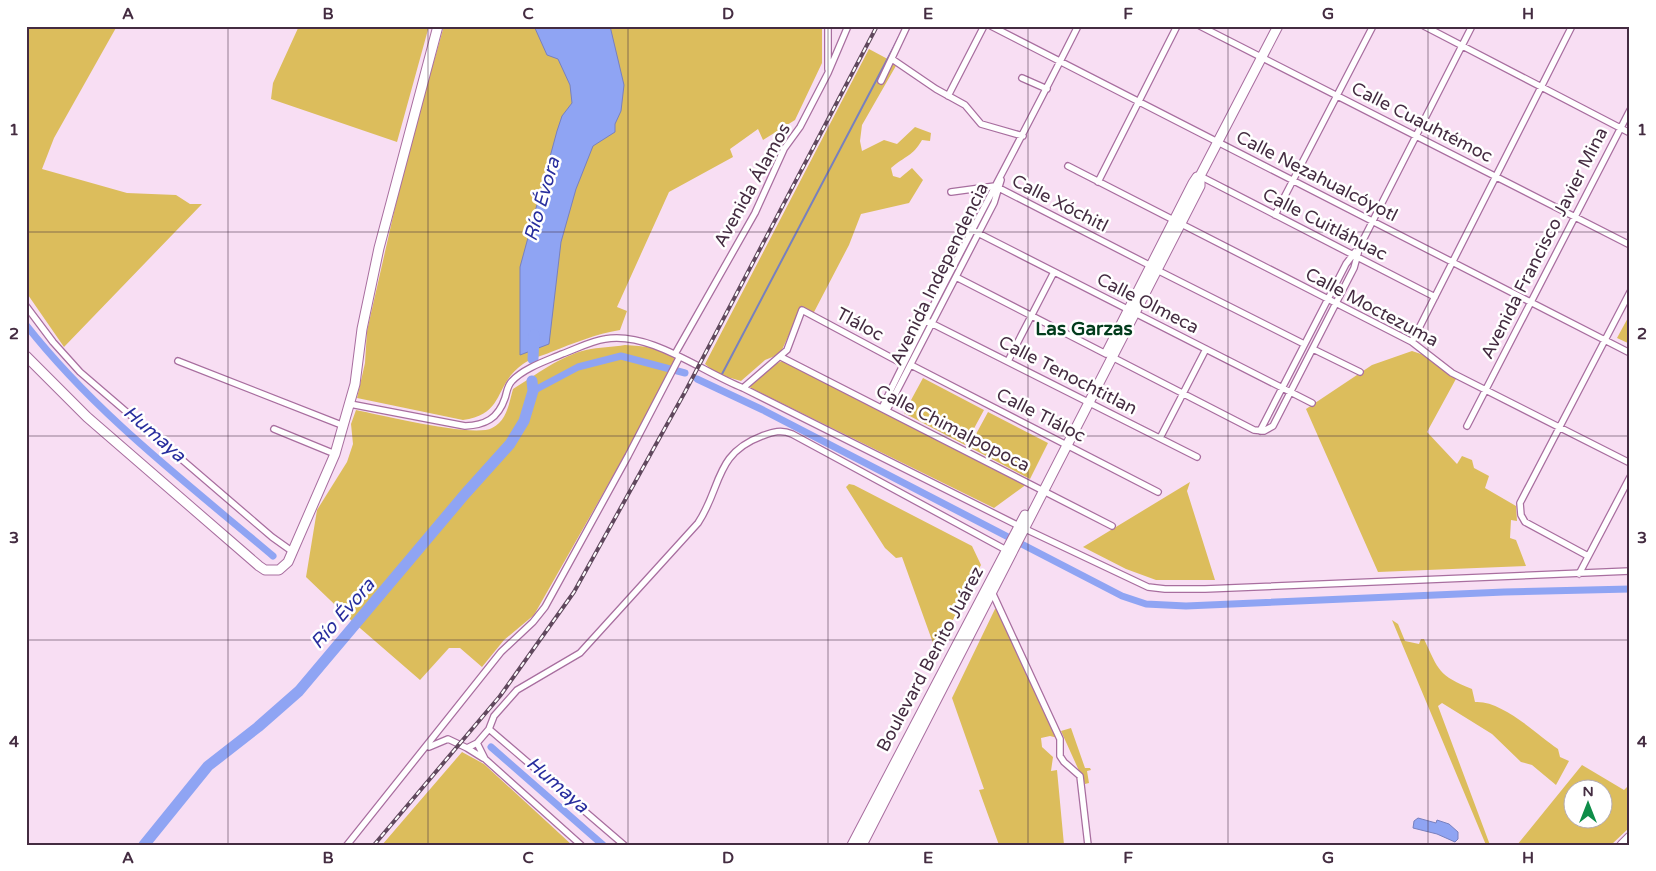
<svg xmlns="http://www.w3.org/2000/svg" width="1656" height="871" font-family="'Varela Round',sans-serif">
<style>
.green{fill:#dcbd5c;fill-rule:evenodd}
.water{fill:#8fa4f3;stroke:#7880be}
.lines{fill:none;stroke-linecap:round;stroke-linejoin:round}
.stream{stroke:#7880be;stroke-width:2}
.canal{stroke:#8fa4f3;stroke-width:7}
.river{stroke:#8fa4f3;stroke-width:11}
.street-casing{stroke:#a86e9f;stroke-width:8}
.secondary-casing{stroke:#a86e9f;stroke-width:11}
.primary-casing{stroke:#a86e9f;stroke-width:11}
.street{stroke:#fff;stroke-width:5.5}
.secondary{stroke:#fff;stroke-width:9}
.primary{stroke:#fff;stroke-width:9}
.rail-casing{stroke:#60485d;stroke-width:4}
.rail{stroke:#fff;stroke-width:2;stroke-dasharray:5.5;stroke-linecap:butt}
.grid{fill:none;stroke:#442c41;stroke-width:1;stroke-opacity:0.55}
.labels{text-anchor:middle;stroke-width:5;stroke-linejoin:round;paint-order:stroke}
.street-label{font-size:18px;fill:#442c41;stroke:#fff}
.water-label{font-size:19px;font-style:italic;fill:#282e9e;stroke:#fff}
.neighbourhood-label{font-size:19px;font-weight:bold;fill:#023c1c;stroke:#fff}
.neatline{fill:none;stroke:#442c41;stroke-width:2}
.grid-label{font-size:16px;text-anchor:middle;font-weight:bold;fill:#442c41}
</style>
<rect width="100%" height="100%" fill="#f8def3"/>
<!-- green -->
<path class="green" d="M26,26H117L54,138L42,169L127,193L176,195L190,204H202L64,347L26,292Z
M299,26H429L397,142L271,99L273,83Z
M444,26H822V63L795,120L763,140L758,129L730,149L733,157L669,192L617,307L627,311L620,330C596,334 574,343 551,352C542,356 531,358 523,364C493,385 506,414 463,420L357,398L365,363L367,331L407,155Z
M869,49L897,64L862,125L860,141L862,151L884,140L897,144L915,127L931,133L930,141L922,140C913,156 905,156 891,168L893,176L900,178L912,168L923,180L909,203L861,214L849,245L813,314L802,307L780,354L765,360L741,381L717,374L705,364Z
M1630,314V344L1617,338Z
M625,345C644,346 660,347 675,359L626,453L534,615L504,640L482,667L460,648H449L420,680L353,622L306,577L317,510L347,462L353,444L351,424L356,410C381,415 474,438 492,428C507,421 509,403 513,389C536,375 560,356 586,350C599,347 613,347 625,345Z
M1412,351L1433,358L1457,377L1427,432L1457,464L1462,456L1472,460L1474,468L1489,476L1485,488L1516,506L1517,521L1511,520L1510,538L1516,540L1526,566L1378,572L1306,409L1372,365Z
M782,361L1027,484L994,508L747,386L767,368Z
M923,378L984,410L965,445L904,413Z
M988,412L1048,443L1030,479L969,447Z
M1190,482L1187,491L1215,580H1156L1126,569L1083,547Z
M849,484L854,485L972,546L981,565L942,641L933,643L902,557L896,558L885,548L846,487Z
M999,608L1058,738L1050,736L1041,738L1042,747L1053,757L1051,771L1057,770L1064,845H999L979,790L984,789L952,698L995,609Z
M1392,620L1398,624L1405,641L1419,644L1421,639H1424C1439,671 1438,675 1472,689L1475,702C1502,700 1536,734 1558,749L1560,757L1569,761L1556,785L1532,765L1521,762L1492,734L1442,703L1438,706L1490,845H1486Z
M1071,728L1085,768H1090L1091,770L1087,771L1089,783L1085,784L1061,731Z
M462,752L484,764L572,845H382Z
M1582,765L1624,790L1630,784V827L1611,845H1517ZM1574,788H1604V818H1574Z"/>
<!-- water -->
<path class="water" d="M534,26H610L624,85L621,111L615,124V132L593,146L576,189L561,242L549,344L520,355V267L557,131L562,116L572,103L570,85L558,59L547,55Z
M1418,818L1436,823L1437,820L1449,824L1458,832V839L1455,842L1437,834L1413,828L1414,821Z"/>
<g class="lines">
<!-- stream -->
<path class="stream" d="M721,376L899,37"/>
<!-- canal -->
<path class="canal" d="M26,325C96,414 187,483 273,556
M697,379L763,410L1122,596L1146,604L1186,606L1504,592L1630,589
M533,391L578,367L621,356L685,373
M491,747L603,845"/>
<!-- river -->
<path class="river" d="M533,359L534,335
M144,845L208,766L258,727L299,691L465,494L510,444L524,421L533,391L532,381"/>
<defs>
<path id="street" d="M828,26V69
M991,26L1630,353
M1200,26L1630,245
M1424,26L1630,133
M892,59L936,89L965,105L981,124L1023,136
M1022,78L1047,89
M881,81L907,26
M948,96L984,26
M1068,166L1412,342L1452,373L1630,463
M1200,176L1435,297
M1098,182L1177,26
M951,192L995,186L1151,266
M1275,215L1373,26
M970,229L1312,403
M1157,270L1304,344
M956,277L1106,354
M26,306L53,342L80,372L272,537L293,552
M925,320L1197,457
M1412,342L1572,26
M1313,349L1360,372
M675,354L755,213L784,149L800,127L828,73L848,26
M781,357L1112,526
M1112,357L1254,430L1264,431L1273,426L1354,268L1360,246L1472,26
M178,361L344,426
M1008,361L1054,272
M911,365L1158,492
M743,388L787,350L802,310L903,364
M350,404L465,426C485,425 498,419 505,398C507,392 507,386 512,381C524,368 546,361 562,354C576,349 591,341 605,339C650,331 702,372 743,388L1019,526L1148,587L1165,589H1205L1630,571
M882,408C944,279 1014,154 1078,26
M887,410L994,203L1001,180
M1467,426L1630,110
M274,429L335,454
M1260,431L1346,264L1355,252
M1160,438L1206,349
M1588,556L1525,522L1521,515L1520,503L1630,292
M1579,574L1630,477
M992,592L1060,739V756L1064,762L1080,776L1088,845
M489,729L494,716L517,690L580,653L698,523C722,487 714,454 762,436C773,432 781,429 792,434L1008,551
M429,747L448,739L467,748L477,743
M467,748L483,758
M347,845L501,652L533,622L545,607L628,456L679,358
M581,845L485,759L477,743L489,729L624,845"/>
<path id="secondary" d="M1107,352L1193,183L1197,177L1200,176
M26,356L87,417L259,566L265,570H279L288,562L335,454L355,384L362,329L379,248L438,26
M852,845L1025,515
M862,845L1200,186V176L1278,26"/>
<path id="primary" d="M1622,845L1630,837"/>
</defs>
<!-- street casing -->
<use href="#street" class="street-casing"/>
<!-- secondary casing -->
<use href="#secondary" class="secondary-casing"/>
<!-- primary casing -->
<use href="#primary" class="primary-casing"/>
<!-- street -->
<use href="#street" class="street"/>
<!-- secondary -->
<use href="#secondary" class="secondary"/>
<!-- primary -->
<use href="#primary" class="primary"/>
<defs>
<path id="rail" d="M374,845L500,696L574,592L685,392L877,26"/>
</defs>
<!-- rail casing -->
<use href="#rail" class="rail-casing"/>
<!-- rail -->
<use href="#rail" class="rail"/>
</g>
<!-- grid -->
<path class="grid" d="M228,26V845M428,26V845M628,26V845M828,26V845M1028,26V845M1228,26V845M1428,26V845M26,232H1630M26,436H1630M26,640H1630"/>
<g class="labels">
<!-- street labels -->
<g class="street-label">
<text transform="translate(1422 122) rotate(27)" y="6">Calle Cuauhtémoc</text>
<text transform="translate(1317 176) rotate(27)" y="6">Calle Nezahualcóyotl</text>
<text transform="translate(752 185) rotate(-61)" y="6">Avenida Álamos</text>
<text transform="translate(1060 203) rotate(27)" y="6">Calle Xóchitl</text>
<text transform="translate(1325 224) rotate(27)" y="6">Calle Cuitláhuac</text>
<text transform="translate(1544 243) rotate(-63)" y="6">Avenida Francisco Javier Mina</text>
<text transform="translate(939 274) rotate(-64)" y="6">Avenida Independencia</text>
<text transform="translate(1148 303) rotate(27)" y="6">Calle Olmeca</text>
<text transform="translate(1372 307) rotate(28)" y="6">Calle Moctezuma</text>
<text transform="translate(860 324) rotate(28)" y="6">Tláloc</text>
<text transform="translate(1068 375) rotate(27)" y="6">Calle Tenochtitlan</text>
<text transform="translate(1041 415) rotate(27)" y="6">Calle Tláloc</text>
<text transform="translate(953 428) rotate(27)" y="6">Calle Chimalpopoca</text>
<text transform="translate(930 659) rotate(-62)" y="6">Boulevard Benito Juárez</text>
</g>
<!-- water labels -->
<g class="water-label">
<text transform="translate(541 199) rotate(-74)" y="7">Río Évora</text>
<text transform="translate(155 433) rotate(41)" y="7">Humaya</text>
<text transform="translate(342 613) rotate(-49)" y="7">Río Évora</text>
<text transform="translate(558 784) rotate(41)" y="7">Humaya</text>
</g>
<!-- neighbourhood labels -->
<g class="neighbourhood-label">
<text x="1084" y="335">Las Garzas</text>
</g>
</g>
<!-- border -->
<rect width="1656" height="871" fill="none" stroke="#ffffff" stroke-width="55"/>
<!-- north arrow -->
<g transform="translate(1588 804)"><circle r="24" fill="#ffffff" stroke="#b4abb3"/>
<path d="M0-4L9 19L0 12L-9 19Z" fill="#0e8d49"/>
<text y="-8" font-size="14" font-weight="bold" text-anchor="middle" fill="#442c41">N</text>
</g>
<rect x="28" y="28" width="1600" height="816" class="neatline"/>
<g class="grid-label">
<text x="128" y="19">A</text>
<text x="328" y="19">B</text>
<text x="528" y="19">C</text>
<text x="728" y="19">D</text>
<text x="928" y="19">E</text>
<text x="1128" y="19">F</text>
<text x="1328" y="19">G</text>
<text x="1528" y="19">H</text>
<text x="14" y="135">1</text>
<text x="1642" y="135">1</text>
<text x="14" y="339">2</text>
<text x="1642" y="339">2</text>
<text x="14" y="543">3</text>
<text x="1642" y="543">3</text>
<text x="14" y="747">4</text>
<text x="1642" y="747">4</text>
<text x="128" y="863">A</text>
<text x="328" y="863">B</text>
<text x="528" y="863">C</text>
<text x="728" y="863">D</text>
<text x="928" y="863">E</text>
<text x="1128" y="863">F</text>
<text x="1328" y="863">G</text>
<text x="1528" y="863">H</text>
</g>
</svg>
